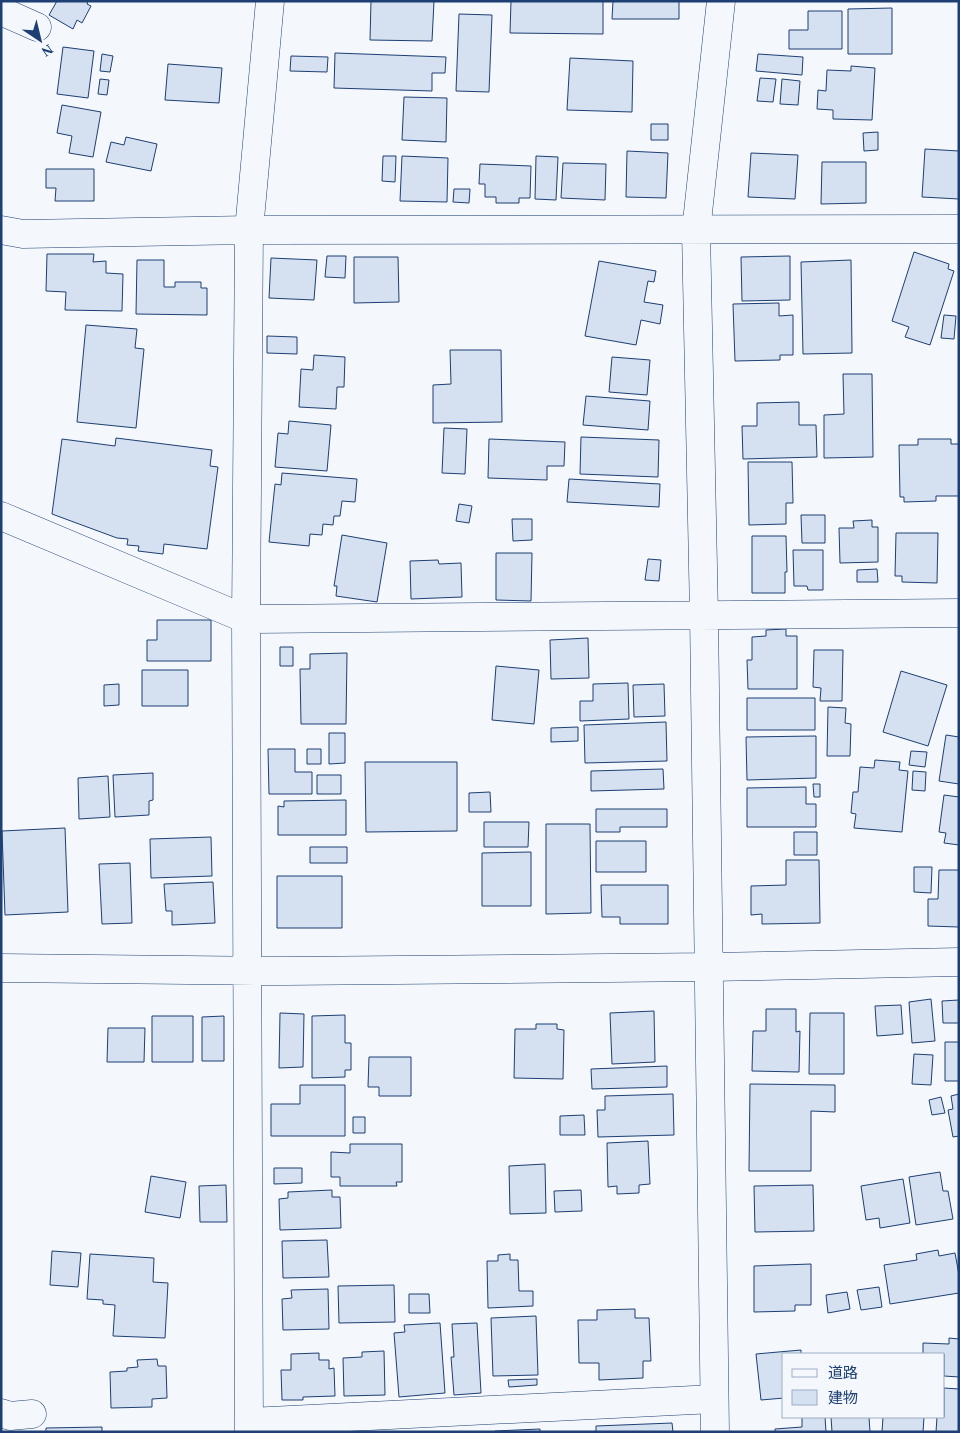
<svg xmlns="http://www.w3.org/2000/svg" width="960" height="1433" font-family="'Times New Roman','Noto Sans JP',serif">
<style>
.building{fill:#d5e0f0;stroke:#1d3f73}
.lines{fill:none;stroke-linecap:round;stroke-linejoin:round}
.minor-casing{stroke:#1d3f73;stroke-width:29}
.minor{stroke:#f4f7fb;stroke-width:28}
</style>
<rect width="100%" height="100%" fill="#f4f7fb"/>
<!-- building -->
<path class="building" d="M57,1H88L87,4L91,6L82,23L77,20L73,29L49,15Z
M371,1H434L432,41L370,40Z
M511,1H603V34L510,33Z
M613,1H679V19H612Z
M892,8V54H848V9Z
M808,11H842V49H789V30H808Z
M459,14L492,15L489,92L456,91Z
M63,47L94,51L88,98L57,94Z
M335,53L446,57L445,73H432V91L334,88Z
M102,54L113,56L110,72L100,71Z
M758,54L803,57L802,75L756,71Z
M291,56L328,57L327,72L290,71Z
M570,58L633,61L632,112L567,110Z
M168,64L222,68L219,103L165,100Z
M851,66L875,68L872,120L833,119V110L817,109L818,90L826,91L827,70L851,71Z
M760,78L776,79L773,102L757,101Z
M100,79L109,80L107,95L98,94Z
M782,79L800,81L798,105L780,104Z
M404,97L447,98L446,142L402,140Z
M62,105L101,112L93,157L69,153L72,136L57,133Z
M651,124H668V140H651Z
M878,132V150L864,151L863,133Z
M126,137L157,144L151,171L106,162L111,142L124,145Z
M925,149L959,151V199L922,197Z
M627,151L668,153L666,198L626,197Z
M751,153L798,155L795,199L748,197Z
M383,156H396L395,182L382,181Z
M402,156L448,158L447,202L400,201Z
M536,156L558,157L556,200L535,199Z
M822,162H866V203L821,204Z
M563,163L606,164L605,200L561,198Z
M480,164L531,166L530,198H519V203H496V197H485V184H479Z
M46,169H94V201H55L56,188H46Z
M454,189H470L469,203L453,202Z
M914,252L949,264L948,269L954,271L930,345L905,337L909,327L892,321Z
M47,254H94L93,262L106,261V273L123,274L122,311L65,310L66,292L46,291Z
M327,256H346L345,278L325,277Z
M790,256V300L742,301L741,257Z
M354,257H398L399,302L354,303Z
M271,258L317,260L314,300L269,298Z
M137,260H164V287H175V282H201V288H207V315L136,314Z
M851,260L852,353L803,354L801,262Z
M599,261L656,271L654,282L648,281L644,302L663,305L660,324L641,320L636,345L585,336Z
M779,303V316L793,315V355H780V360L735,361L733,304Z
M944,315L956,316L954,339L941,338Z
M86,325L137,329L135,348L144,349L136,428L77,422Z
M267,336L297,337V354L267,353Z
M450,350H501L502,422L433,423V385L451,384Z
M314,355L345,357L344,387H337L336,409L299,407L301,369L313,370Z
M612,357L650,360L647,395L609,392Z
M843,374H872L873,457L824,458V415L844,414Z
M586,396L650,401L648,430L583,425Z
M799,402V425H816L817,457L743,459L742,426H757V403Z
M289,421L331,425L327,471L275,467L278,433L288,434Z
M444,428L467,429L465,474L442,473Z
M581,437L659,440L658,477L580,474Z
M116,438L212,450L210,466L218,467L207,549L164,544L163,554L138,551L139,546L127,545L128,539L117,538L52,514L62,439L115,446Z
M489,439L565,442L564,466H547V480L488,478Z
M918,439H951V444H959V496H936V501L904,502V497H900L899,445H918Z
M748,462H792L793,503H786V524L749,525Z
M282,473L357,479L355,502L342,501L340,516H334L333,525L323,524L322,535L310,534L309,546L269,542L275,484L281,485Z
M569,479L660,484L659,507L567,502Z
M459,504L472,506L469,523L456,521Z
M801,515H825V543H802Z
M512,519H532V540L513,541Z
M872,520V527H878V562L840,563L839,528H854L853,521Z
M896,533H938L937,583L902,582V576H895Z
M342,535L387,543L377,602L336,596L337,586H334Z
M752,536H786L787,572H785V593H752Z
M793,550H823V590H808L807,586H794Z
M496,553H532L531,601L496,600Z
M648,559L661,560L659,581L645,580Z
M438,560L439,564L461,563L462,597L411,599L410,561Z
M877,569L878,582H857V570Z
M157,620H211V661H147V640H157Z
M786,629V636H797V689H748L747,660H752V637L766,636V630Z
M588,638L589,678L551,679L550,640Z
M280,647H293V666H280Z
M814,650H843L842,701H820L821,688L813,687Z
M347,653L346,724H301L300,669H310V654Z
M496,666L539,670L534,724L492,720Z
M142,670H188V706H142Z
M901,671L947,685L928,746L883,732Z
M628,683L629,719L580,721V701H593V684Z
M119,684V705L104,706V685Z
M664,684L665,716L634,717L633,685Z
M747,698H815V730H747Z
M828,707L846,708L845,723L851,724L850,756H827Z
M666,722L667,761L585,763L584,725Z
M578,727V741L551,742V728Z
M329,733H345V763L329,764Z
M946,735L959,737V784L939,781Z
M816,736V778L747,780L746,737Z
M268,749H295V772H312V794H269Z
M307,749H321V764H307Z
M911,751L927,752L925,767L909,765Z
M875,760L900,762L899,770L908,771L902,832L854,828L856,814L851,813L853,792H858L860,767L874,768Z
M365,762H457V831L366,832Z
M663,769L664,789L591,791V771Z
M913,771L926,772L925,791L912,790Z
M153,773V800L149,801V815L115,817L113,775Z
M317,775H341V794H317Z
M108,776L110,817L79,819L78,778Z
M813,784H820V797H814Z
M806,787V804H816V827H747V788Z
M490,792L491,812H469V793Z
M944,795L959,797V845L944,843L946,833L939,832Z
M346,800V835H278V806L284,807V801Z
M596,809H667V827H620V832H596Z
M484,822H529L528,847H484Z
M546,824H590L591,913L546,914Z
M65,828L68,912L5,915L2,831Z
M794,832H817V855H794Z
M211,837L212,876L151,878L150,839Z
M596,841H646V872H596Z
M310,847H347V863H310Z
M531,852V906H482V853Z
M786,860H819L820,923L762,924V914L751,915V886L786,885Z
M130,863L132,923L102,924L99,864Z
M914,867H932L931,893L914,892Z
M939,870H959V927L928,926V899H938Z
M277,876H342V928H277Z
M213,882L215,923L172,925V911H166L164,884Z
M601,885H668V924H620V917H602Z
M931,999L935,1041L912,1043L909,1002Z
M959,1000V1023H943L942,1001Z
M901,1005L903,1034L877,1036L875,1006Z
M766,1009H796V1032L800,1031L799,1072L752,1071L753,1031H766Z
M654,1011L655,1062L612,1064L610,1013Z
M280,1013L304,1014L303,1067L279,1068Z
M810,1013H844V1074H809Z
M345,1015V1043H351V1070H345V1077L312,1078V1016Z
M152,1016H193V1062H152Z
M224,1016V1061H202V1017Z
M536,1024H557V1029L564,1030L563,1079L514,1078L515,1029H536Z
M108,1028H145L144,1062H107Z
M945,1042H959V1081H945Z
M914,1054L933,1055L931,1085L912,1084Z
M369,1057H411V1096H379V1087H368Z
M667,1066V1087L592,1089L591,1069Z
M750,1084L835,1085V1112L811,1111V1171H749Z
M300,1085H345V1136H271V1104H300Z
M673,1094L674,1135L598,1137L597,1110H605V1096Z
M959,1094V1136L953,1137L948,1110L953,1109L951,1096Z
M941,1097L945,1113L932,1115L929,1100Z
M584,1115L585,1135H560V1116Z
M353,1117H365V1133H353Z
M648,1141L650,1184L639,1185V1193L617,1194V1186L608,1187L607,1143Z
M350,1144H402V1182H396L397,1186H340V1177H331V1152L350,1153Z
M545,1164L546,1213L510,1214L509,1166Z
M274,1168H302V1183L274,1184Z
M940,1172L943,1191H948L953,1219L916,1225L909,1177Z
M151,1176L186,1182L180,1218L145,1212Z
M903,1179L910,1223L880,1228L879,1218L866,1220L861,1186Z
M226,1185L227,1222H200L199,1186Z
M813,1185L814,1231L755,1232L754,1186Z
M332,1190V1197H340L341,1228L280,1230L279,1199L288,1198V1192Z
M581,1190L582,1211L555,1212L554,1191Z
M327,1240L329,1277L283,1278L282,1241Z
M938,1250L939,1256L955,1253L959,1275V1293L890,1304L884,1265L917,1260L916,1254Z
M52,1251L81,1253L78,1287L50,1285Z
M90,1254L154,1258L153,1282L168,1283L165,1338L113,1336L115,1305L103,1304V1300L87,1299Z
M510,1254V1260H518L519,1291H533V1306L488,1308L487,1261H498V1255Z
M811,1264V1305H795V1311L754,1312V1266Z
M394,1285L395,1322L339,1323L338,1286Z
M879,1287L882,1307L861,1310L857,1290Z
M328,1289L329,1329L283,1330L282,1299L292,1298L291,1290Z
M847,1292L850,1309L828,1313L826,1295Z
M409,1294H429L430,1313H409Z
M635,1309V1318H649L651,1361H643V1378L599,1380V1363H579L578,1320H597V1310Z
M536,1316L538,1375L493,1376L491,1318Z
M440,1323L445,1393L399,1397L394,1333L405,1332L404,1325Z
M477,1323L481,1393L454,1395L451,1357H454L452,1324Z
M949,1338L959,1339V1377L944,1376V1354H923V1343L949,1344Z
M801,1350V1354H784V1398L761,1400L756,1354Z
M384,1351L385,1395L344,1396L343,1358L362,1357V1352Z
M319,1353V1360H329V1369L334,1368L335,1396L303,1397V1400H282L281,1370H291V1354Z
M157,1359L158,1366H166L167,1398L152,1399V1407L111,1408L110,1372L127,1371V1368L138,1367L137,1360Z
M537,1379V1385L509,1387L508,1380Z
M944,1388L959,1389V1432H936L937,1417H944Z
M802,1417H825L826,1432H775V1429L802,1427Z
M831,1417H869L870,1432H832Z
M883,1417H924L923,1432H882Z
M672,1423L673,1432H596V1426Z
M102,1427V1432H46V1428Z
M540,1429V1432H495V1431Z"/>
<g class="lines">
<defs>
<path id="minor" d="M1,11L37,27
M1,230L23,234L249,230L959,229
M1,516L246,619L959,613
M1,968L286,971L709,967L959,962
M1,1413L10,1416L32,1414
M249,1422L714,1399
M249,1432L246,619L249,230L270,1
M715,1432L704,615L696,231L721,1"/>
</defs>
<!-- minor casing -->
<use href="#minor" class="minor-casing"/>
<!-- minor -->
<use href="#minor" class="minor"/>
</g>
<!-- border -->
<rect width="960" height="1433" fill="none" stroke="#1d3f73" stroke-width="5"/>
<!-- legend -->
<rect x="782" y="1353" width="162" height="65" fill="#f4f7fb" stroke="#9eadc5"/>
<rect x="792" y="1369" width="25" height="8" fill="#f4f7fb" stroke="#9eadc5"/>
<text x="828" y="1378" font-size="15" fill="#1d3f73">道路</text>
<rect x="792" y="1390" width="25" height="15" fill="#d5e0f0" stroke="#9eadc5"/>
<text x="828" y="1403" font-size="15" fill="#1d3f73">建物</text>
<!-- north arrow -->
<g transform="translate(40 40) rotate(145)" stroke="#f4f7fb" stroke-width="4" paint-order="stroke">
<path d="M0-4L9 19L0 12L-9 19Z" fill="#1d3f73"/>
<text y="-8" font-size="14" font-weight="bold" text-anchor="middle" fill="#1d3f73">N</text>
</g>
</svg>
